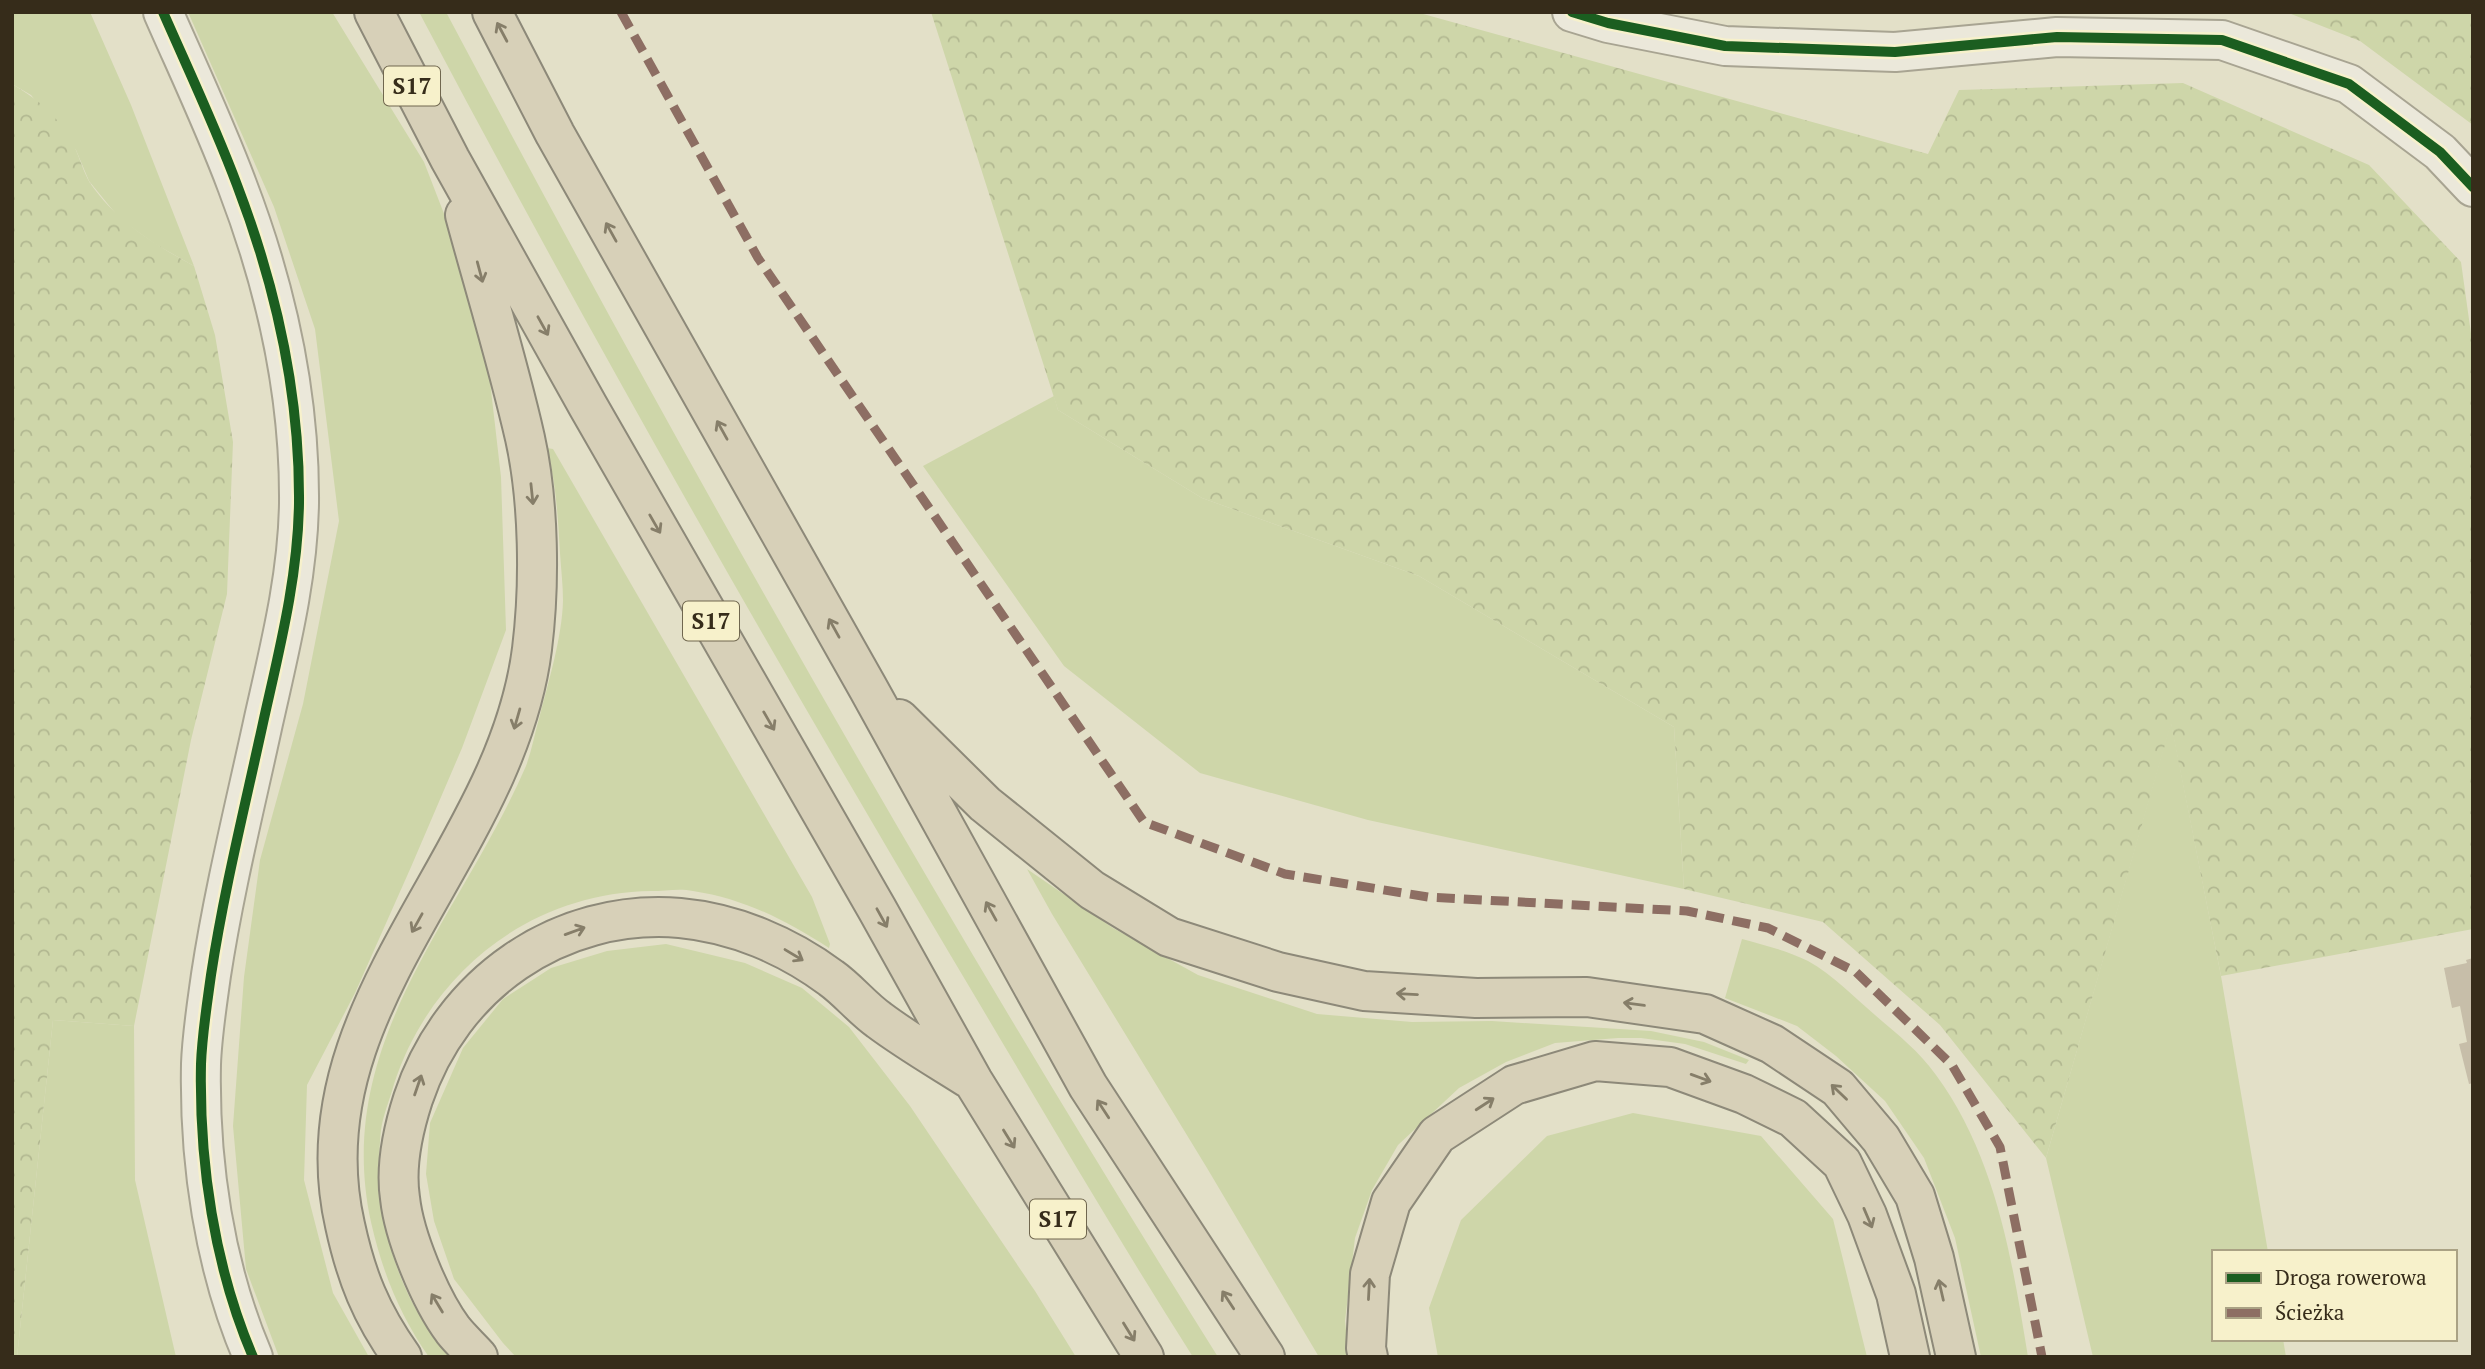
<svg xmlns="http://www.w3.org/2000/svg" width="2485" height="1369" font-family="'PT Serif',serif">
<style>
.grass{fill:#ced6a9}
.forest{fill:url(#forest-crowns)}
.building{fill:#c7bea9}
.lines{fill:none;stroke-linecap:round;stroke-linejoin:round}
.minor-casing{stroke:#a8a492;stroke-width:42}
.highway-casing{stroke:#8d8979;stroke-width:42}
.minor{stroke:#ebe8da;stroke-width:38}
.highway{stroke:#d7d0b8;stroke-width:38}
.quiet{stroke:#8d6e63;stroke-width:9;stroke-dasharray:18 9;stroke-linecap:butt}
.cycleway-casing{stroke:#f7f1cb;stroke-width:15}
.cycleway{stroke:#1b5e20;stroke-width:10}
.oneway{stroke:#867e69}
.labels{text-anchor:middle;stroke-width:5;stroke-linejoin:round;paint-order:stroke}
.shield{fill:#f7f1cb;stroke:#70674f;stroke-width:2}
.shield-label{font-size:23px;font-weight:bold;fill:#362c1a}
</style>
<defs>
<pattern id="forest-crowns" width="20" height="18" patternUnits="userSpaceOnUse" patternTransform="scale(1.75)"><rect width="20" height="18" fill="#ced6a9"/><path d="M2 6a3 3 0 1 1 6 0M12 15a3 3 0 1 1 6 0" fill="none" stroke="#b2b891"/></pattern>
</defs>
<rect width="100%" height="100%" fill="#e3e0c8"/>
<!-- grass -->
<path class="grass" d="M12,12H90L131,105L194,266L155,244L120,219L89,181L76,150L31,95L12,84Z
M188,12H332L424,162L482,312L501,477L506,630L462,748L411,867L355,993L307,1085L304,1180L333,1293L369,1357H279L246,1269L233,1126L244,977L260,860L303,704L339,521L315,329L274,207Z
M419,12H446C688,469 943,919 1218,1357H1193C1109,1225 1031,1090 951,956C767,646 588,332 419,12Z
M1054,396L1058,410L1202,498L1419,576L1674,727L1684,889L1368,820L1200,773L1064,666L923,466Z
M547,448L553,449L812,897L830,944L829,948C785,920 745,899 693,891C680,888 665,891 651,891C531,893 431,971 394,1084C390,1099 383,1115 381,1130C374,1197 388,1266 424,1323C432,1335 442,1346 450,1357H429C400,1316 382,1271 371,1222C332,1042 460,919 526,766C532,750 535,732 540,715C549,680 562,637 563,601C563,585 561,569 560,553C558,517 556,483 547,448Z
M2171,722L2221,976L2268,1252H2214V1339H2283L2286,1357H2093L2046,1158Z
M1027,869L1113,928L1198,975L1317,1014L1412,1022L1492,1021L1651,1031L1704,1042L1749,1060L1746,1064L1685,1044L1641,1038H1618L1555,1043L1506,1062L1459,1088L1398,1145L1372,1190L1355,1238L1345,1321L1349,1357H1319L1207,1168L1052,914Z
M1742,939C1764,945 1788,951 1808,961C1833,975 1854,997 1875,1015C1897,1034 1919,1051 1936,1075C1996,1157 2012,1259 2028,1357H1981L1955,1238L1924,1158L1885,1101L1836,1056L1797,1026L1725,998Z
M666,944L745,963L802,988L849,1027L910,1106L1035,1291L1076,1357H516L503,1343L454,1279L434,1221L426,1174L430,1123L463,1048L503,999L551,968L607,951Z
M53,1020L134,1026L135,1180L176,1357H17Z
M1633,1113L1761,1136L1833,1219L1867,1357H1438L1429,1308L1461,1220L1547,1136Z"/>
<!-- forest -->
<path class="forest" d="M931,12H1416L1928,154L1959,90L2183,83L2369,165L2461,262L2473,348V929L2221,976L2171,724L2046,1158L1940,1025L1823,922L1684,889L1674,727L1419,576L1202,498L1058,410Z
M2286,12H2473V125L2360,41Z
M12,84C41,101 60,118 75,148C80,159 84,173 90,183C117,222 154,244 194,266L215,335L233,442L227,594L191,740L134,1026L53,1020L17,1357H12Z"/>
<!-- building -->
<path class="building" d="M2473,958V1083L2469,1084L2459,1044L2467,1042L2460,1006L2452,1008L2444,968L2467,963L2466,960Z"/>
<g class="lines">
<defs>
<path id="minor" d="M163,12C188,69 215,126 237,185C276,287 300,393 299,503C298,578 279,651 263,723C245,806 224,890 211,975C207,1004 202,1035 201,1064C199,1162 214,1266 253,1357
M1572,12L1608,23L1725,46L1895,52L2057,37L2222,40L2349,84L2440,152L2473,187"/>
<path id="highway" d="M374,12L450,159L588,406L877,909L973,1081L1144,1357
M492,12L555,134L868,688L1088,1086L1265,1357
M899,719L985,804L1092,890L1169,937L1278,972L1364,991L1476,998L1587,997L1705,1014L1772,1044L1838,1088L1881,1139L1915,1196L1934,1258L1956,1357
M402,1357C371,1314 356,1276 345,1225C295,1006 506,857 532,649C540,585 539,501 525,438C508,363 485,289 465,215
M478,1357C470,1348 460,1339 453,1330C430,1299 404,1236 400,1198C395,1165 403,1130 413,1099C451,984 559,908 680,918C735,923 788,946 831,978C848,990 862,1008 879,1020C907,1041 938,1059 968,1078
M1368,1357L1366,1348L1370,1274L1391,1202L1437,1135L1514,1085L1595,1061L1670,1067L1744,1094L1793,1118L1842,1163L1867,1215L1896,1294L1910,1357"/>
</defs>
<!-- minor casing -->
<use href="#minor" class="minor-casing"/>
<!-- highway casing -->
<use href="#highway" class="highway-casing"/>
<!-- minor -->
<use href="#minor" class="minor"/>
<!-- highway -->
<use href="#highway" class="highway"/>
<!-- quiet -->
<path class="quiet" d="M621,12L758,258L1144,822L1285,874L1428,897L1687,911L1768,928L1856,972L1952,1065L2000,1147L2042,1357"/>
<defs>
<path id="cycleway" d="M163,12C188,69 215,126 237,185C276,287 300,393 299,503C298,578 279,651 263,723C245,806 224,890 211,975C207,1004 202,1035 201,1064C199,1162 214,1266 253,1357
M1572,12L1608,23L1725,46L1895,52L2057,37L2222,40L2349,84L2440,152L2473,187"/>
</defs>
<!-- cycleway casing -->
<use href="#cycleway" class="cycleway-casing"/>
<!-- cycleway -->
<use href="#cycleway" class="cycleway"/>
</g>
<!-- one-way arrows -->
<defs><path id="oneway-shaft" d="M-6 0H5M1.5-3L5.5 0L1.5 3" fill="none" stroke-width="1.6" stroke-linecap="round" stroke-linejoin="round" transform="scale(1.75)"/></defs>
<g class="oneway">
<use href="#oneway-shaft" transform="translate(502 32) rotate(-118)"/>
<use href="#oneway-shaft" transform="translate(611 232) rotate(-119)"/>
<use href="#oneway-shaft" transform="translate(480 272) rotate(75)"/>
<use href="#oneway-shaft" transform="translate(543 326) rotate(61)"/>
<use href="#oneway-shaft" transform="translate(722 430) rotate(-119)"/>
<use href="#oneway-shaft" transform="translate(532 494) rotate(84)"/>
<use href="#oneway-shaft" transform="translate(655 524) rotate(60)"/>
<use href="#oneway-shaft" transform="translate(834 628) rotate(-119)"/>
<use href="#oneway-shaft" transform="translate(517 719) rotate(106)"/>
<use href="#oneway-shaft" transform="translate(769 721) rotate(60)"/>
<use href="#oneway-shaft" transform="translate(991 911) rotate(-119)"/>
<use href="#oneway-shaft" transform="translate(882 918) rotate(61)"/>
<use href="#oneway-shaft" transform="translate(417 923) rotate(119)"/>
<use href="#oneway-shaft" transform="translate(575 931) rotate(-20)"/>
<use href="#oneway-shaft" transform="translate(794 955) rotate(31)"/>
<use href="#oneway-shaft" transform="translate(1407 994) rotate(-177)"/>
<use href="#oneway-shaft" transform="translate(1634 1004) rotate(-172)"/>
<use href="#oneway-shaft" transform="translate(1701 1078) rotate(20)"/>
<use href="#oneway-shaft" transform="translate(418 1085) rotate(-71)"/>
<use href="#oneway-shaft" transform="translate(1839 1092) rotate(-136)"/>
<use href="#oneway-shaft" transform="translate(1485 1104) rotate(-33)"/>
<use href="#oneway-shaft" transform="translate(1103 1109) rotate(-123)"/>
<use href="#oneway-shaft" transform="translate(1009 1139) rotate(58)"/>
<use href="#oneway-shaft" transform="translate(1868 1218) rotate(67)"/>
<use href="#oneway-shaft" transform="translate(1369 1289) rotate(-87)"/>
<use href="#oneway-shaft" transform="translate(1941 1290) rotate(-103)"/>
<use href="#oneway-shaft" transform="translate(1228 1300) rotate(-123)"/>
<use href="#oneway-shaft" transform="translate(437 1303) rotate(-121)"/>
<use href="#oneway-shaft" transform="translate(1129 1332) rotate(58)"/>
</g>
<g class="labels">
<!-- shield labels -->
<g class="shield">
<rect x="384" y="66.5" width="56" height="39" rx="5"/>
<rect x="683" y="601.5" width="56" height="39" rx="5"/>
<rect x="1030" y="1199.5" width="56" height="39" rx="5"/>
</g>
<g class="shield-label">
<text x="412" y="94">S17</text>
<text x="711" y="629">S17</text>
<text x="1058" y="1227">S17</text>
</g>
</g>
<!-- border -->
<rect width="2485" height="1369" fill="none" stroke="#362c1a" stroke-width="28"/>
<!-- legend -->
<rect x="2212" y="1250" width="245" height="91" fill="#f7f1cb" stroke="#aaa284" stroke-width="2"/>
<rect x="2226" y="1273" width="35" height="10" fill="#1b5e20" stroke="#aaa284" stroke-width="2"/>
<text x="2275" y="1285" font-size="21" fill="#362c1a">Droga rowerowa</text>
<rect x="2226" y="1308" width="35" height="10" fill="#8d6e63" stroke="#aaa284" stroke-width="2"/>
<text x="2275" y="1320" font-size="21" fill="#362c1a">Ścieżka</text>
</svg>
